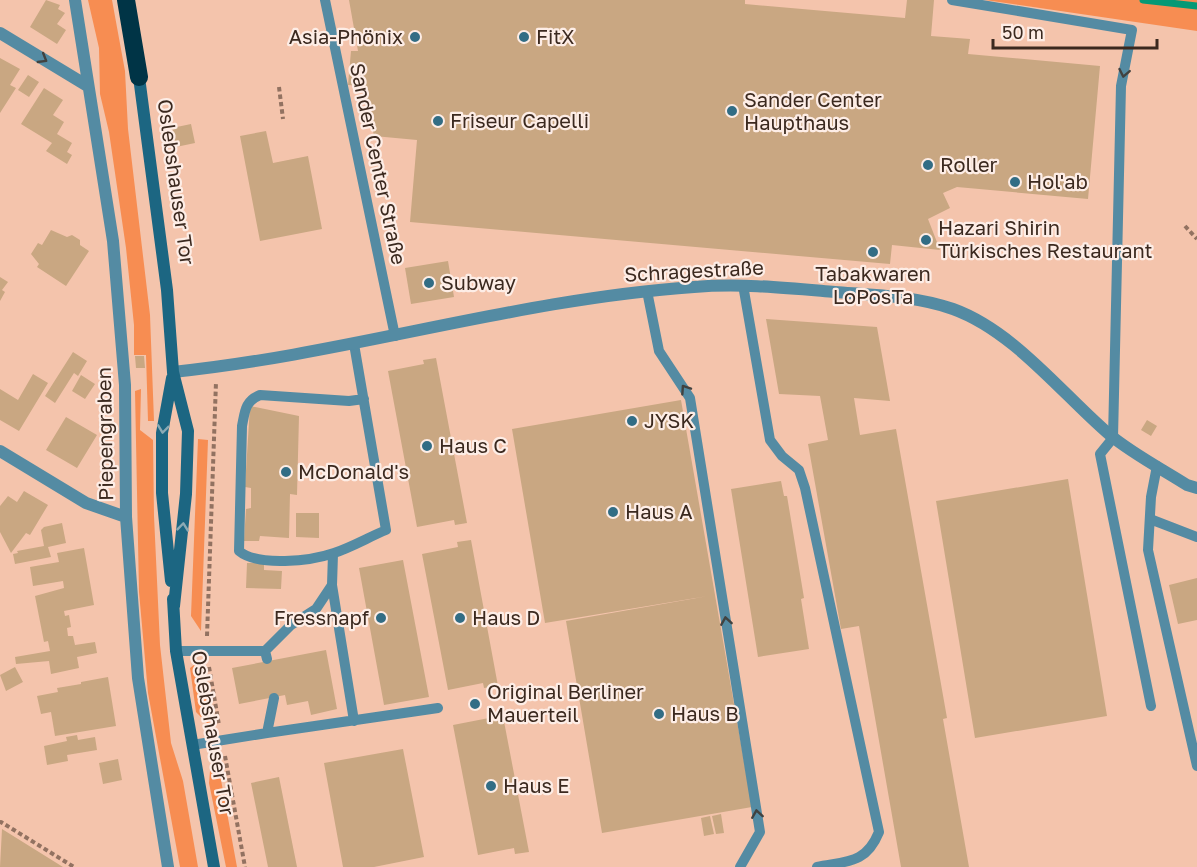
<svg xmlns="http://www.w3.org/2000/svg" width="1197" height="867" font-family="'Golos Text',sans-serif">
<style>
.green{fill:#f78d52}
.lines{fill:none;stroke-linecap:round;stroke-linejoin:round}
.stream{stroke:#069975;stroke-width:7}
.building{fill:#c9a782}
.path{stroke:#927261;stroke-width:4;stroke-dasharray:4.5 3;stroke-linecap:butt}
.lane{stroke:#548ba3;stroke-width:10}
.street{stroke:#548ba3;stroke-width:12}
.secondary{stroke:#1c6682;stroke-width:12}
.highway{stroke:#003446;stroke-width:18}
.oneway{stroke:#414240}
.oneway2{stroke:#8caab4}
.poi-dot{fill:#326d85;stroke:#fdede6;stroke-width:2}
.labels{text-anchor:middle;stroke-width:4.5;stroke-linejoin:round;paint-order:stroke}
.poi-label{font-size:20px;fill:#3b291f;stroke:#fdede6;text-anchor:start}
.street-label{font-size:20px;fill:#3b291f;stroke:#fdede6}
</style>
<rect width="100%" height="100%" fill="#f4c4ac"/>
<!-- green -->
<path class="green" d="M88,0H112L125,71L128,129L150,315L154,421H148L146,355H134V325L126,248L109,132L100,94L99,48Z
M985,0H1197V31Z
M141,389L140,430L153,440L154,516L160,645L171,743L183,781L198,867H180L148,693L139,592L135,391Z
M198,439L208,440L201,631L191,616Z
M199,661L211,727L196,712L190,668Z
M217,758L237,867H226L209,783L210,771Z"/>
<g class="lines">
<!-- stream -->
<path class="stream" d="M1143,0L1197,6"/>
</g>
<!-- building -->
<path class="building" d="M46,0L60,5L58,9L65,13L57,24L66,30L57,44L30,27Z
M349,0H745V4L905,18L907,0H934L931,36L970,39L968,54L1100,66L1088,199L957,187L943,193L950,208L928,219L940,250L892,245L890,264L410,222L417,140L374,136L364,86L348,85L351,51H358Z
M0,58L20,69L10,85L16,88L0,113Z
M28,75L39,82L29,97L18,90Z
M44,88L63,100L53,115L64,122L57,134L72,143L67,152L72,155L67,164L46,151L52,143L21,124Z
M191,124L195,143L176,147L172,128Z
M266,131L273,163L308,156L322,229L260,241L240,136Z
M51,230L67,237L72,235L80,240V245L89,251L66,286L37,267L39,264L31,254L38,243L42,245Z
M448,261L454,297L411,304L405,268Z
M0,277L8,282L2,290L5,292L0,301Z
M766,319L877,327L890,401L854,398L860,435L896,429L947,718L943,719L969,867H901L859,626L841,629L808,444L828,440L820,396L779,394Z
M73,352L87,361L78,376L74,373L55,403L45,396Z
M135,356H144L145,368H136Z
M436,358L467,523L455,525L454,520L417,527L388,371L424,364L423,360Z
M33,374L48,383L19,431L0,420V389L18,400Z
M81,375L95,384L85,399L72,391Z
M681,400L752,807L602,833L566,621L708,596L545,623L512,429Z
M250,406L299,416L297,495L290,494L289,538L260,536L259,541H244L246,509L251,508V488L245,487Z
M66,417L97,435L77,468L46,450Z
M1147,420L1157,426L1151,436L1141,430Z
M1068,479L1107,716L975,738L936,501Z
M781,481L784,496H787L804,598L801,599L809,649L758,657L731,489Z
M24,491L48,505L30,535L26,533L11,553L0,532V506L8,496L17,502Z
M296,513H319V538L296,537Z
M62,523L66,543L48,547L51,557L15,564L13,554L18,553L17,551L44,546L41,530L44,527Z
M471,540L498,686L484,688L483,683L448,690L422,554L458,547L457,542Z
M84,548L94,605L64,611L65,616L69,615L71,627L67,628L68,636H73L75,645L95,642L97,653L77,657L79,668L51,674L49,661L16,664L15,657L50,651L48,641L44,642L35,596L64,588L63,581L33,586L30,567L59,562L57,553Z
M403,560L429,697L384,705L359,568Z
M247,563H264V570L282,571L281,589L246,588Z
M1197,578V620L1178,624L1169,585Z
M326,650L337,709L311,715L308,701L287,705L285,695L239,704L232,668Z
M15,667L23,682L6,691L0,675Z
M108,677L116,726L55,736L51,712L41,714L37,696L58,692L57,688L81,684V682Z
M502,711L529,852L515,854L514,848L478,855L453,725L489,718L488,714Z
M77,735L78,740L95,737L97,750L67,755L68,761L47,765L44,746L67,741L66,737Z
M403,749L424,857L374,867H343L324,763Z
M118,759L122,780L103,784L99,763Z
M279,777L297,867H268L251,783Z
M721,814L724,833L716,834L712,816Z
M710,816L714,834L704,836L701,818Z
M2,829L63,867H0Z"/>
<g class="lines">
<!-- path -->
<path class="path" d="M279,87L283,119
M1185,226L1197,239
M207,636L216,382
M209,667L219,725
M225,756L245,867
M0,824L1,822L74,867"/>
<!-- lane -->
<path class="lane" d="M325,0L395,336
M952,0L1132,30L1121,86L1113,438L1100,454L1151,706
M743,285L770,440L782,456L799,470L805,488L879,832C866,864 847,861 817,867
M647,291L659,351L690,398L760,832L740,867
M354,344L386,530C369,537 352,547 334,553C311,561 258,567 239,551L242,426C245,411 245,401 260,395L349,401L364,399
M1157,466L1151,497L1148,550L1197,766
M1150,519L1197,537
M332,585L354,721
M176,651H265L267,659
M265,651L291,625L316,609L332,585L333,554
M267,733L438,708
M192,745L267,733L274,698"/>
<!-- street -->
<path class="street" d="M75,0L113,241L125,385L126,517L138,678L168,867
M0,33L86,85
M173,372C348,354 518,299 694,287C741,283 788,288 835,292C874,295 916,296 953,309C1014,331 1062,394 1110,435C1133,454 1162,469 1187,485L1197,488
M0,451L86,503L126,517"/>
<!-- secondary -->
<path class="secondary" d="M139,77L167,290L173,372L188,431L186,494L174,606
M171,581L162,493V433L172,378
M173,599L176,651L214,867"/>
<!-- highway -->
<path class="highway" d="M126,0L139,77"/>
</g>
<!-- one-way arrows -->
<defs><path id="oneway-chevron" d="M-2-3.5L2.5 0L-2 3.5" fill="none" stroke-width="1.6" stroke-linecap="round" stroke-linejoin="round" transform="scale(1.5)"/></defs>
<g class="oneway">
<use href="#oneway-chevron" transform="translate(43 59) rotate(31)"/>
<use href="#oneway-chevron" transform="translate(1124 73) rotate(101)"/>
<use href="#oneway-chevron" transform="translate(685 389) rotate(-124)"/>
<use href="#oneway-chevron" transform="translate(726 621) rotate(-99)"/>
<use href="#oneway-chevron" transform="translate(757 814) rotate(-99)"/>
</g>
<g class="oneway2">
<use href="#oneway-chevron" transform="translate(163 429) rotate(97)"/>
<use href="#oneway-chevron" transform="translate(183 527) rotate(-84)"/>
</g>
<!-- markers -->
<g class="poi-dot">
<circle cx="415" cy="37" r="6"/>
<circle cx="524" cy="37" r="6"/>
<circle cx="732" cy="111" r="6"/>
<circle cx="438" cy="121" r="6"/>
<circle cx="928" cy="165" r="6"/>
<circle cx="1015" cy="182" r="6"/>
<circle cx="926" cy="240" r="6"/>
<circle cx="873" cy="252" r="6"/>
<circle cx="429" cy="283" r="6"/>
<circle cx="632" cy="421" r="6"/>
<circle cx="427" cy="446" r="6"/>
<circle cx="286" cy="472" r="6"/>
<circle cx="613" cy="512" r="6"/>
<circle cx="381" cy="618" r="6"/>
<circle cx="460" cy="618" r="6"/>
<circle cx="475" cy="704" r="6"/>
<circle cx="659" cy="714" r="6"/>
<circle cx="491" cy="786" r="6"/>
</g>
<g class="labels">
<!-- poi labels -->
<g class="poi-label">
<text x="403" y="44" text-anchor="end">Asia-Phönix</text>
<text x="536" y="44">FitX</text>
<text x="744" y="107">Sander Center<tspan x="744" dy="23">Haupthaus</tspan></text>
<text x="450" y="128">Friseur Capelli</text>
<text x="940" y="172">Roller</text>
<text x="1027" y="189">Hol'ab</text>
<text x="938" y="235">Hazari Shirin<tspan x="938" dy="23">Türkisches Restaurant</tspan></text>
<text x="873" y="281" text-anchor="middle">Tabakwaren<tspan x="873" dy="23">LoPosTa</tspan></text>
<text x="441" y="290">Subway</text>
<text x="644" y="428">JYSK</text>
<text x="439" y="453">Haus C</text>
<text x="298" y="479">McDonald's</text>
<text x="625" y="519">Haus A</text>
<text x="369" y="625" text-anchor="end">Fressnapf</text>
<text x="472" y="625">Haus D</text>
<text x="487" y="699">Original Berliner<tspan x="487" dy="23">Mauerteil</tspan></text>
<text x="671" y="721">Haus B</text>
<text x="503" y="793">Haus E</text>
</g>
<!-- street labels -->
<g class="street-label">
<text transform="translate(378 164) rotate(78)" y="7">Sander Center Straße</text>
<text transform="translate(176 182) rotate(82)" y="7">Oslebshauser Tor</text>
<text transform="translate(694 271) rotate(-3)" y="7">Schragestraße</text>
<text transform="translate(105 434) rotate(-91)" y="7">Piepengraben</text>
<text transform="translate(213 733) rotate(80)" y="7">Oslebshauser Tor</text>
</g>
</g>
<!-- scale -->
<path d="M993 39v9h164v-9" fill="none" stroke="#3b291f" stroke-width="3"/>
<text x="1002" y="39" font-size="18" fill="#3b291f" stroke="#fdede6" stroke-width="4.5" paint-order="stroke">50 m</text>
</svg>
